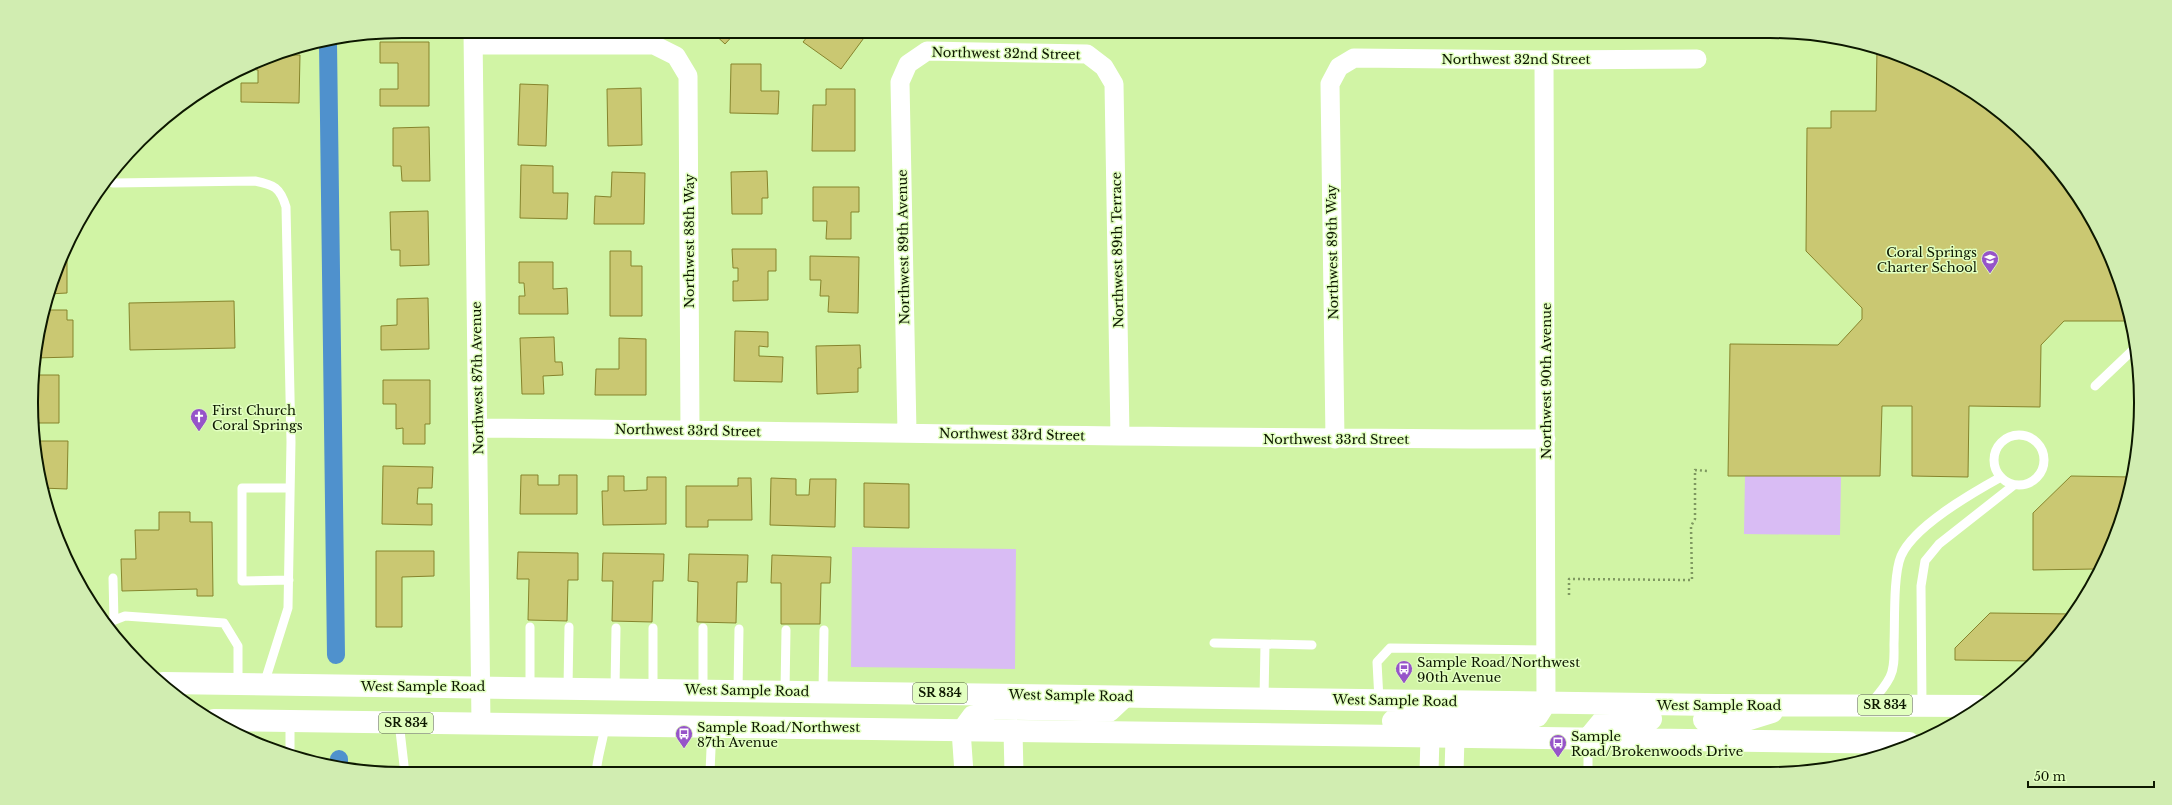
<svg xmlns="http://www.w3.org/2000/svg" width="2172" height="805" font-family="'Libre Baskerville',serif">
<style>
.green{fill:#d9bcf4}
.lines{fill:none;stroke-linecap:round;stroke-linejoin:round}
.canal{stroke:#4f91cd;stroke-width:18}
.building{fill:#cac872;stroke:#86842c}
.path{stroke:#7f9860;stroke-width:2.5;stroke-dasharray:2 3;stroke-linecap:butt}
.lane{stroke:#fff;stroke-width:9}
.street{stroke:#fff;stroke-width:19}
.primary{stroke:#fff;stroke-width:22}
.labels{text-anchor:middle;stroke-width:3;stroke-linejoin:round;paint-order:stroke}
.shield{fill:#e2ffc0;stroke:#4d5d3a;stroke-width:1}
.shield-label{font-size:12px;font-weight:bold;fill:#0d1800}
.street-label{font-size:13px;fill:#0d1800;stroke:#e2ffc0}
.poi-label{font-size:13px;fill:#0d1800;stroke:#e2ffc0;text-anchor:start}
.rim{fill:none;stroke:#0d1800;stroke-width:2}
</style>
<rect width="100%" height="100%" fill="#d1f4a5"/>
<!-- green -->
<path class="green" d="M1745,476L1841,477L1840,535L1744,534Z
M852,547L1016,549L1015,669L851,667Z"/>
<g class="lines">
<!-- canal -->
<path class="canal" d="M328,43L336,655
M339,759V766"/>
</g>
<!-- building -->
<path class="building" d="M711,31H737L725,44Z
M812,31H869L841,69L803,42Z
M380,42H429V106H380V89H398V63H380Z
M1877,48L1934,69L1996,108L2049,158L2091,217L2121,283L2130,321H2064L2041,345L2040,407L1969,406L1968,477L1912,476V406H1882L1880,476H1728L1730,344L1838,345L1862,319V308L1806,251L1807,128H1831V111H1876Z
M274,55H300L299,103L241,102V83H258V70L249,69V66Z
M731,64H761V91H779L778,114L730,113Z
M520,84L548,85L546,146L518,145Z
M641,88L642,145L608,146L607,89Z
M826,89H855V151H812L813,105H826Z
M429,127L430,181H402L401,166H393V128Z
M521,165L553,166V193H568L567,219L520,218Z
M767,171L768,198H762V214H732L731,172Z
M612,172L645,173L644,224H594L595,196L611,197Z
M813,187H859V212H851V239H826L827,221H813Z
M428,211L429,265L400,266V250H391L390,212Z
M67,248V293L48,294L51,283Z
M732,249H776V271H768V300L733,301V281H738V268H733Z
M610,251H631V266H642V316H610Z
M810,256L859,257L858,313L828,312L829,296H820L821,280H810Z
M519,262H553V289L567,288L568,314H519V296H525L524,283H519Z
M428,298L429,349L381,350V326L397,325V299Z
M234,301L235,348L130,350L129,303Z
M44,310H67V320H73V357L34,358Z
M735,331L768,332V347L759,346V356L783,357L782,382L734,381Z
M554,337L555,362H562L563,375L543,376L544,394H522L520,338Z
M619,338L646,339V395H595L596,369H619Z
M860,345L861,368H858V392L817,394L816,346Z
M35,375H59V423H36Z
M383,380H430V424H425V444H403V428L396,429V404H383Z
M37,441H68L67,489L42,488L38,475Z
M383,466L433,467L432,488H418L417,504H432V525L382,524Z
M521,475H538V485H559V475H577V514H520Z
M608,476H624V491L647,490V477H666V524L603,525L602,491H608Z
M2071,476L2132,477L2128,499L2096,569L2033,570V513Z
M738,478H751L752,520H708V527H686V486H738Z
M771,478L796,479V495H809L810,479H836L835,527L770,525Z
M864,483L909,484V528L864,527Z
M159,512H190V522H212L213,596H197V589L122,591L121,559H136L135,530H159Z
M376,551H434V576L402,577V627H376Z
M518,552L578,553V580H568L567,621L528,620L529,579H517Z
M603,553L664,554L663,581H653L652,622L612,621L613,581H602Z
M689,554L748,555L747,582H737L736,623L697,622L698,582L688,581Z
M772,555L831,557L830,583H821L820,624H781V583H771Z
M1990,613L2074,614L2033,661L1955,660V648Z"/>
<g class="lines">
<!-- path -->
<path class="path" d="M1569,595V579L1692,580L1691,526L1695,519V470L1708,471"/>
<!-- lane -->
<path class="lane" d="M113,183L255,181C274,185 280,187 286,207L291,442L288,608L264,684
M2095,386L2136,347
M1994 460a25 25 0 1 1 50 0a25 25 0 1 1-50 0Z
M113,578L114,620
M289,580L242,581V488H290
M107,623L125,616L224,623L238,646V685
M1214,643L1265,644L1264,698
M1265,644L1312,645
M530,687V627
M568,688L569,627
M615,688L616,628
M653,689V628
M703,690V628
M738,690L739,629
M785,691L786,630
M823,691L824,630
M1379,700L1377,662L1390,648L1547,650
M1870,704C1877,696 1885,687 1890,677C1895,667 1894,655 1894,644C1895,622 1893,575 1901,556C1914,526 1972,493 2001,477
M1922,705L1921,586L1925,561L1939,544L2014,485
M290,721V755
M399,722L405,774
M239,736L240,721
M1588,739V771
M640,771L772,773
M710,772L712,727
M596,774C597,757 603,742 605,725"/>
<!-- street -->
<path class="street" d="M473,31L481,724
M474,45H654L676,56L688,76L690,430
M1544,60L1546,702
M478,428C834,431 1190,439 1546,439
M907,432L900,82L908,64L927,51L1087,54L1104,67L1114,84L1120,436
M1335,439L1330,84L1339,67L1354,58L1544,60L1697,59
M1013,731L1014,773
M1429,772L1430,737
M1454,772L1455,738
M964,773L961,730L972,715L995,710L1110,712L1127,696"/>
<!-- primary -->
<path class="primary" d="M163,683L1716,705L1978,706
M214,720L1909,743
M1704,720L1743,721L1772,712
M1393,721L1520,722L1537,716L1546,702
M1588,739L1602,722L1623,719H1651"/>
</g>
<!-- icons -->
<defs>
<symbol id="school-pin" viewBox="-11 -11 22 30"><path d="M0 17L-7.5 6A9.5 9.5 0 1 1 7.5 6Z" fill="#9654c9" stroke="#e2ffc0"/><path d="M0-5L7-2L0 1L-7-2ZM-4 1L0 2.5L4 1V4Q0 6-4 4Z" fill="#fff"/></symbol>
<symbol id="church-pin" viewBox="-11 -11 22 30"><path d="M0 17L-7.5 6A9.5 9.5 0 1 1 7.5 6Z" fill="#9654c9" stroke="#e2ffc0"/><path d="M-1.2-6h2.4v3.5h3.3v2.4h-3.3V6h-2.4V-.1h-3.3v-2.4h3.3Z" fill="#fff"/></symbol>
<symbol id="bus-pin" viewBox="-11 -11 22 30"><path d="M0 17L-7.5 6A9.5 9.5 0 1 1 7.5 6Z" fill="#9654c9" stroke="#e2ffc0"/><path d="M-5-6H5V4H4V6H2V4H-2V6H-4V4H-5ZM-3.5-4V0h7V-4ZM-3.5 1.2v1.5H-2V1.2ZM2 1.2v1.5H3.5V1.2Z" fill="#fff"/></symbol>
</defs>
<g fill-rule="evenodd">
<use href="#school-pin" x="1980" y="249" width="20" height="27"/>
<use href="#church-pin" x="189" y="407" width="20" height="27"/>
<use href="#bus-pin" x="1394" y="659" width="20" height="27"/>
<use href="#bus-pin" x="674" y="724" width="20" height="27"/>
<use href="#bus-pin" x="1548" y="733" width="20" height="27"/>
</g>
<g class="labels">
<!-- shield labels -->
<g class="shield">
<rect x="913" y="683" width="54" height="20" rx="3"/>
<rect x="1858" y="695" width="54" height="20" rx="3"/>
<rect x="379" y="713" width="54" height="20" rx="3"/>
</g>
<g class="shield-label">
<text x="940" y="697">SR 834</text>
<text x="1885" y="709">SR 834</text>
<text x="406" y="727">SR 834</text>
</g>
<!-- street labels -->
<g class="street-label">
<text transform="translate(1006 53) rotate(1)" y="5">Northwest 32nd Street</text>
<text x="1516" y="64">Northwest 32nd Street</text>
<text transform="translate(689 241) rotate(-90)" y="5">Northwest 88th Way</text>
<text transform="translate(903 247) rotate(-91)" y="5">Northwest 89th Avenue</text>
<text transform="translate(1117 250) rotate(-91)" y="5">Northwest 89th Terrace</text>
<text transform="translate(1332 252) rotate(-91)" y="5">Northwest 89th Way</text>
<text transform="translate(477 378) rotate(-91)" y="5">Northwest 87th Avenue</text>
<text transform="translate(1546 381) rotate(-90)" y="5">Northwest 90th Avenue</text>
<text transform="translate(688 430) rotate(1)" y="5">Northwest 33rd Street</text>
<text transform="translate(1012 434) rotate(1)" y="5">Northwest 33rd Street</text>
<text x="1336" y="444">Northwest 33rd Street</text>
<text x="423" y="691">West Sample Road</text>
<text transform="translate(747 690) rotate(1)" y="5">West Sample Road</text>
<text transform="translate(1071 695) rotate(1)" y="5">West Sample Road</text>
<text transform="translate(1395 700) rotate(1)" y="5">West Sample Road</text>
<text x="1719" y="710">West Sample Road</text>
</g>
<!-- poi labels -->
<g class="poi-label">
<text x="1977" y="257" text-anchor="end">Coral Springs<tspan x="1977" dy="15">Charter School</tspan></text>
<text x="212" y="415">First Church<tspan x="212" dy="15">Coral Springs</tspan></text>
<text x="1417" y="667">Sample Road/Northwest<tspan x="1417" dy="15">90th Avenue</tspan></text>
<text x="697" y="732">Sample Road/Northwest<tspan x="697" dy="15">87th Avenue</tspan></text>
<text x="1571" y="741">Sample<tspan x="1571" dy="15">Road/Brokenwoods Drive</tspan></text>
</g>
</g>
<!-- crop -->
<path d="M0 0H2172V805H0ZM402 38H1770A364 364 0 0 1 2134 402V403A364 364 0 0 1 1770 767H402A364 364 0 0 1 38 403V402A364 364 0 0 1 402 38Z" fill="#d1edb1" fill-rule="evenodd"/>
<path class="rim" d="M402 38H1770A364 364 0 0 1 2134 402V403A364 364 0 0 1 1770 767H402A364 364 0 0 1 38 403V402A364 364 0 0 1 402 38Z"/>
<!-- scale -->
<path d="M2028 781v6h126v-6" fill="none" stroke="#0d1800" stroke-width="2"/>
<text x="2034" y="781" font-size="12" fill="#0d1800" stroke="#e2ffc0" stroke-width="3" paint-order="stroke">50 m</text>
</svg>
